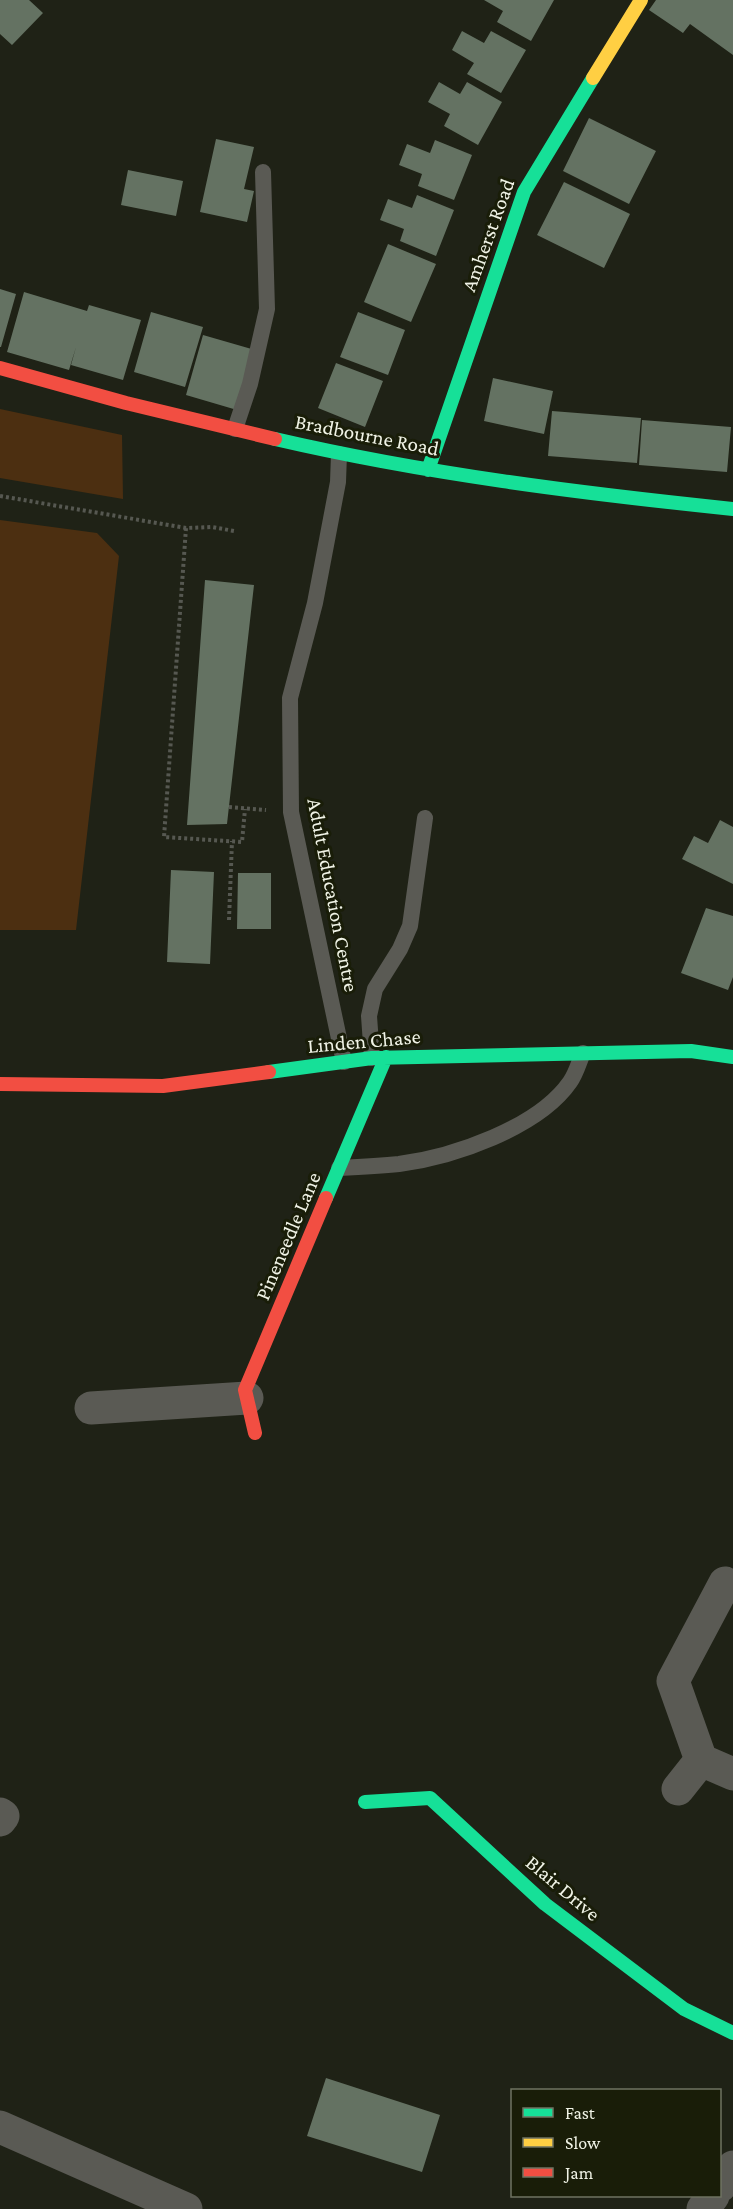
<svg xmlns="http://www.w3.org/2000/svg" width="733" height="2209" font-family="'Crimson Pro',serif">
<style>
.green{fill:#4c2f11}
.building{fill:#647262}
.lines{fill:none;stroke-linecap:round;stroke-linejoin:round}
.path{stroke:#565851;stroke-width:4;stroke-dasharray:3 3;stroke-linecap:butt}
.lane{stroke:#5a5a54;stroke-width:16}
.street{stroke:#5a5a54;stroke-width:33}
.fast{stroke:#16e098;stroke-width:14}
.slow{stroke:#ffcf43;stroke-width:14}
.jam{stroke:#f24e42;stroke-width:14}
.labels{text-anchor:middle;stroke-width:6;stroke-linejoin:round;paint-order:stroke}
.street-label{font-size:21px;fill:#f0f3e6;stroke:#191d08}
</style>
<rect width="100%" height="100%" fill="#1f2216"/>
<!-- green -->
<path class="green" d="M0,409L122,435L123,499L0,478Z
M0,520L97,533L119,556L76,930H0Z"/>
<!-- building -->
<path class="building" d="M0,0H29L43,13L12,45L0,34Z
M484,0H554L531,41L497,22L503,11Z
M656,0H733V55L690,24L683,33L649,10Z
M462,31L484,43L491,31L526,50L501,93L467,74L474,63L452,50Z
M439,82L460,94L467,82L502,102L478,145L444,126L450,114L428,102Z
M589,118L656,151L629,204L563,171Z
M216,139L254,147L244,189L254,191L247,222L200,212Z
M435,140L472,155L454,200L418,186L422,174L399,165L407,144L430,153Z
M128,170L183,181L176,216L121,205Z
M564,182L630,214L604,268L537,235Z
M417,195L454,210L436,256L400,241L404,229L380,220L388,199L412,208Z
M388,244L436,264L411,322L364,302Z
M0,289L16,294L1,347H0Z
M24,292L87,311L89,305L141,320L123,380L71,365L76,347L69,370L7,352Z
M151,312L203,327L185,387L134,372Z
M358,312L405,330L388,375L340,357Z
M203,335L255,350L237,410L186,395Z
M336,363L383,381L365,427L318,408Z
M493,378L553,391L544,434L484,421Z
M552,411L641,418L637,463L548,456Z
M642,420L731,427L727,472L639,465Z
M205,580L254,585L227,824L187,825Z
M720,820L733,827V884L682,859L694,836L708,843Z
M171,870L214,872L210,964L167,962Z
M238,873H271V929H237Z
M706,908L733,916V977L728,990L681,973Z
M326,2078L440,2115L422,2172L307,2136Z"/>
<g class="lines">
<!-- path -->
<path class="path" d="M0,496L186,528L212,527L234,531
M186,528L164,837L242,842L245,809
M229,807L266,810
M229,920L232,841"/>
<!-- lane -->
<path class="lane" d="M235,429L250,384L267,309L263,172
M339,454L338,482L315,603L290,698L291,812L344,1062
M372,1058L369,1016L375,989L400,949L410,926L425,818
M339,1168C359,1167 379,1166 399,1164C453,1157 538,1128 570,1082C576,1074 579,1062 583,1053"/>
<!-- street -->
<path class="street" d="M91,1408L247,1398
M725,1583L673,1681L701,1760L733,1774
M678,1789L701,1760
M0,1814L3,1816L0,1820
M0,2127L186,2209
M720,2186L733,2167
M703,2209L713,2196"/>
<!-- fast -->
<path class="fast" d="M275,439C426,474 579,493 733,509
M428,470L524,192L593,78
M269,1072L372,1058L691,1051L733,1057
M326,1198L386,1057
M365,1802L430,1798L545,1904L684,2009L733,2033"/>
<!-- slow -->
<path class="slow" d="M593,78L641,0"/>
<!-- jam -->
<path class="jam" d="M0,368L126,403L275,439
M0,1084L163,1086L269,1072
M255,1433L245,1390L326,1198"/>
</g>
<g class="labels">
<!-- street labels -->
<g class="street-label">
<text transform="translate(488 235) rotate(-70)" y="7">Amherst Road</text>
<text transform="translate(367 435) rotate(11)" y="7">Bradbourne Road</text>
<text transform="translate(333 895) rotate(79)" y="7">Adult Education Centre</text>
<text transform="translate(364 1041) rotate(-5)" y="7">Linden Chase</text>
<text transform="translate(288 1236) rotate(-67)" y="7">Pineneedle Lane</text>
<text transform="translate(563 1888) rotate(40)" y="7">Blair Drive</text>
</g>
</g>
<!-- legend -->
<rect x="511" y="2089" width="210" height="108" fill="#191d08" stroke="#6f7361" stroke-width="1.5"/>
<rect x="523" y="2108" width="30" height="9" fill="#16e098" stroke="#6f7361" stroke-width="1.5"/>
<text x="565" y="2119" font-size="18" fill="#f0f3e6">Fast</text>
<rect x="523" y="2138" width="30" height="9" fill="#ffcf43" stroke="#6f7361" stroke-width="1.5"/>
<text x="565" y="2149" font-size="18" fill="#f0f3e6">Slow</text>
<rect x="523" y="2168" width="30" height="9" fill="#f24e42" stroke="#6f7361" stroke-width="1.5"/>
<text x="565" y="2179" font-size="18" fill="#f0f3e6">Jam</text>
</svg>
